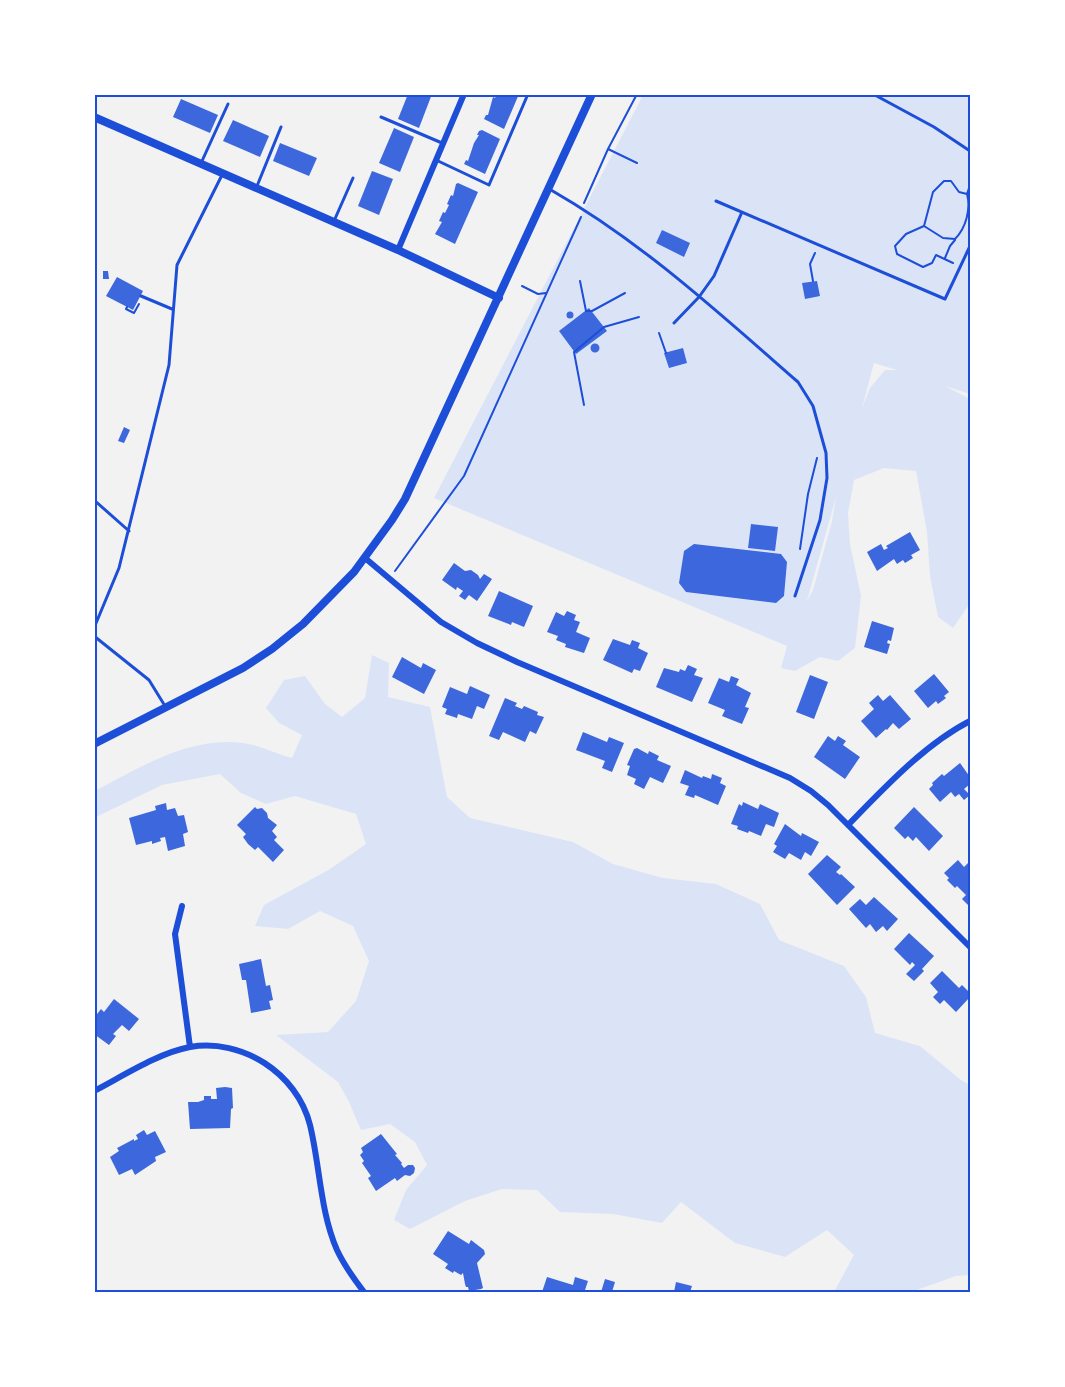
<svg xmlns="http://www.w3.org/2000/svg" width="1065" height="1387" font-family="'Open Sans',sans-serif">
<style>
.green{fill:#dbe4f7;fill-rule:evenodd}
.building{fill:#3d67dc}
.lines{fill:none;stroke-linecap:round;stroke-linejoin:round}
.path{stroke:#1d4ed8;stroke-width:2}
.service{stroke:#1d4ed8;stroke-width:3}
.minor{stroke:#1d4ed8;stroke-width:6}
.tertiary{stroke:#1d4ed8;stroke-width:8}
.neatline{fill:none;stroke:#1d4ed8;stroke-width:2}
</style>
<rect width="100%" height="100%" fill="#f2f2f2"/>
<!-- green -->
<path class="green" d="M643,95H970V394L945,386L970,399V603L953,628L938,617L930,576L927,532L916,471L884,468L854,480L848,513L850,544L861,596L855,648L838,661L820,657L795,671L781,668L787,646L434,498ZM874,363L897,370H885L870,388L862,408ZM836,497L832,521L813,590L807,601Z
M372,655L389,663L388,697L430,707L447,797L470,818L573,842L613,864L663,878L716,884L760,904L779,940L844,966L866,997L875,1033L920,1046L961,1080L970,1085V1275L956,1276L911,1292H834L854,1255L827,1230L785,1257L735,1243L681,1202L662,1223L613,1214L560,1212L537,1190L502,1189L465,1201L410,1229L394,1220L406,1190L427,1165L415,1142L390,1124L361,1130L349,1102L338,1082L276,1035L328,1032L356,1001L369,961L353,926L320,911L288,929L255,926L264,905L330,869L366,844L356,814L295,796L266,804L241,793L220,774L162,785L94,818L95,791C140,767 190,736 243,743C259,745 276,754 292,758L302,735L279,723L266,708L284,680L305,676L325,704L342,717L365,698Z"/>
<!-- building -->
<path class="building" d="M408,94H432L419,128L398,119Z
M497,94H519L504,129L484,119L486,115H488L493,97L495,98Z
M181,99L218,115L210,133L173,117Z
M233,120L269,136L260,157L223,141Z
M394,128L414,137L400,172L379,163Z
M482,130L500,139L485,174L464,164L466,160L468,161L474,143L479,135H477L479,131Z
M280,143L317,158L309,176L273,161Z
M372,171L393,179L379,215L358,206Z
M458,183L478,192L455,244L435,234L442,222L439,221L443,212L445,213L449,205L447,204L451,195L453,196L456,184Z
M662,230L690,243L684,257L656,243Z
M103,271H108L109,279H103Z
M117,277L143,291L133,310L106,296Z
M817,281L820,296L805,299L802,283Z
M589,308L607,331L576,354L559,331Z
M566.5 315a3.5 3.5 0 1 1 7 0a3.5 3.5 0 1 1-7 0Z
M590.5 348a4.5 4.5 0 1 1 9 0a4.5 4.5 0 1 1-9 0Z
M683,348L687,363L669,368L664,353Z
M124,427L130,430L124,443L118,441Z
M751,524L778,527L775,551L748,548Z
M910,532L920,550L911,555L913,558L905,563L903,560L897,564L894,559L877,571L867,552L881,544L884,550L888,548L886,546Z
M694,544L781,554L787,562L784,596L776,603L686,592L679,583L684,551Z
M454,563L465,571L471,570L478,575L480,579L484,574L492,579L477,601L469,595L465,600L459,596L463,591L457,587L456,590L442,580Z
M499,591L533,606L524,627L512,622L511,625L488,616Z
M567,611L576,615L574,620L580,622L576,632L590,638L584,653L565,647L566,644L556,640L558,636L547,632L556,612L564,616Z
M872,621L894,628L891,641L888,640L887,643L890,644L887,654L864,647Z
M613,639L630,645L632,640L640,643L638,648L648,653L640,671L634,669L632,673L603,660Z
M402,657L421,668L423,663L436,670L424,694L392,677Z
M688,665L697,669L694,675L703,678L692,702L656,687L664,668L679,672L680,669L685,671Z
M934,674L949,692L944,696L946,698L938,704L936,701L928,708L914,691Z
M810,675L828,682L814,719L796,712Z
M731,676L739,679L736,685L751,693L745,707L749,708L742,724L722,716L725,710L708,703L719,678L729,682Z
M470,686L490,695L484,709L477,706L472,719L458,714L457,718L445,714L447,709L442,707L450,687L467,694Z
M878,695L883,701L890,695L911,719L899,729L893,723L887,730L886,729L876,738L861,721L874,709L869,703Z
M505,698L517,703L515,706L522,709L524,706L538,712L537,715L544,717L536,734L530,731L525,742L503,732L499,740L489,736Z
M583,732L607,742L609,737L624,743L612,772L602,768L605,761L576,750Z
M828,736L835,741L838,736L846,741L843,745L860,757L845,779L814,757Z
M637,748L648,754L649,751L659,756L657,760L671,766L663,783L650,777L644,789L634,784L636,779L627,775L630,766L627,765L634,749Z
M960,763L970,777V784L964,789L970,795L964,800L959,794L955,797L951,792L940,802L929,789L933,785L932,783L942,774L944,776Z
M685,770L702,778L703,776L711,779L712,774L722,778L720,783L726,786L718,805L695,795L694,798L685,795L689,786L680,783Z
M743,802L758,809L760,804L779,813L774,827L766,824L761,836L749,831L748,833L737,829L738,826L731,824L739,804L742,806Z
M166,803L167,810L175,808L178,816L184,815L188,832L183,834L185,846L168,851L165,837L160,838L161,841L152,844V841L136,845L129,818L156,810L155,806Z
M255,807L257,809L262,808L267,813L268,818L277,825L272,831L277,837L274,840L284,850L273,862L258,847L255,850L248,844L243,837L246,834L237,825Z
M914,807L943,836L929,851L916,837L913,841L908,836L905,839L894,828Z
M785,824L801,836L802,833L819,842L811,856L805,852L801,860L789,853L785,859L773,852L777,846L774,844Z
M827,855L841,867L836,872L840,875L841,874L855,887L837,905L808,874Z
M958,860L964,867L969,862L970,864V907L962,899L966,895L957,886L955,888L947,880L949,878L944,873Z
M874,897L898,919L887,931L883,926L876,932L870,924L866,928L849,909L860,899L866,905Z
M909,933L934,956L922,969L924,971L914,981L906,974L915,965L912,962L910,965L894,949Z
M261,959L266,986L270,985L273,1000L269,1001L271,1009L251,1013L246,980H242L239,964Z
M942,971L959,988L962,985L970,993V997L956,1012L944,1000L940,1004L933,997L938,992L930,983Z
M114,999L139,1019L129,1031L122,1025L113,1034L116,1036L109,1045L94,1034V1018L101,1009L104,1012Z
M225,1087L232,1088L233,1108L231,1109L230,1128L190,1129L188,1102H198L204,1100V1096H211V1099H217L216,1088Z
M144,1130L147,1135L155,1131L166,1152L155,1157L156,1161L135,1175L132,1169L119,1175L110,1157L119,1151L117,1148L119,1147L134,1139V1141L138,1139L136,1135Z
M381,1134L397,1154L395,1155L402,1163L401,1164L404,1168L408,1165H413L415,1168L414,1173L410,1176L405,1175L397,1181L395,1178L376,1191L368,1178L371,1176L362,1163L364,1161L360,1155L363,1152L361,1148Z
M448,1231L469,1244L471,1240L484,1250L485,1254L477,1263L483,1288L481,1289L469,1291L468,1287H466L465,1284L463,1273L461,1275L454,1271L453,1273L445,1268L448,1264L433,1254Z
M547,1277L573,1285L575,1277L588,1281L585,1290L593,1292H542Z
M605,1279L615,1282L612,1292H601Z
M676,1282L692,1286L690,1292H674Z"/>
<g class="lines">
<!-- path -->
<path class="path" d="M608,149L637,163
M967,194L970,185
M584,203L608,149L637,94
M924,226L943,238L955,239C966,228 971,209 967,194L959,192L951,181H944L933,192L924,226L906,234L895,246L897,254L923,267L932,263L936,255L953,263
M945,258L950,246L955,240
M580,281L586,311H592L625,293
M813,281L810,264L815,253
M522,286L538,294L546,293
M127,307L126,309L134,313L139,304
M659,333L666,353
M584,405L574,352L604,327L639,317
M800,549L808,494L817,458
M395,571L464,476L581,217"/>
<!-- service -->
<path class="service" d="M873,94L934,127L970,151
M381,117L442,143
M436,160L489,185L528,94
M202,161L228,104
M257,186L281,127
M551,190C642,242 719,313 798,382L813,406L826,453L827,478L820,520L795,596
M716,201L945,299L970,246
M334,221L353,178
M141,296L172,309
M674,323L699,297L714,276L742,212
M94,500L129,531
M94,628L119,568L169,365L177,265L222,175
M94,636L149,680L165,706"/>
<!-- minor -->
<path class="minor" d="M398,250L464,94
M365,558L441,622L477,643L517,662L790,778L811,791L828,805L970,947
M848,825C884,788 925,744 970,721
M182,906L175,934L190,1047
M94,1091C123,1076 158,1053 190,1047C242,1038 297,1073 310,1125C320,1166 320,1211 337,1250C344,1265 354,1279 364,1292"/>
<!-- tertiary -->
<path class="tertiary" d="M94,117L398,250L499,298
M94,744L243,668L272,649L303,624L354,572L392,520L405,499L592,94"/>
</g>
<!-- border -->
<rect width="1065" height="1387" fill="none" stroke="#ffffff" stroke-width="192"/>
<rect x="96" y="96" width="873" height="1195" class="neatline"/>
</svg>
